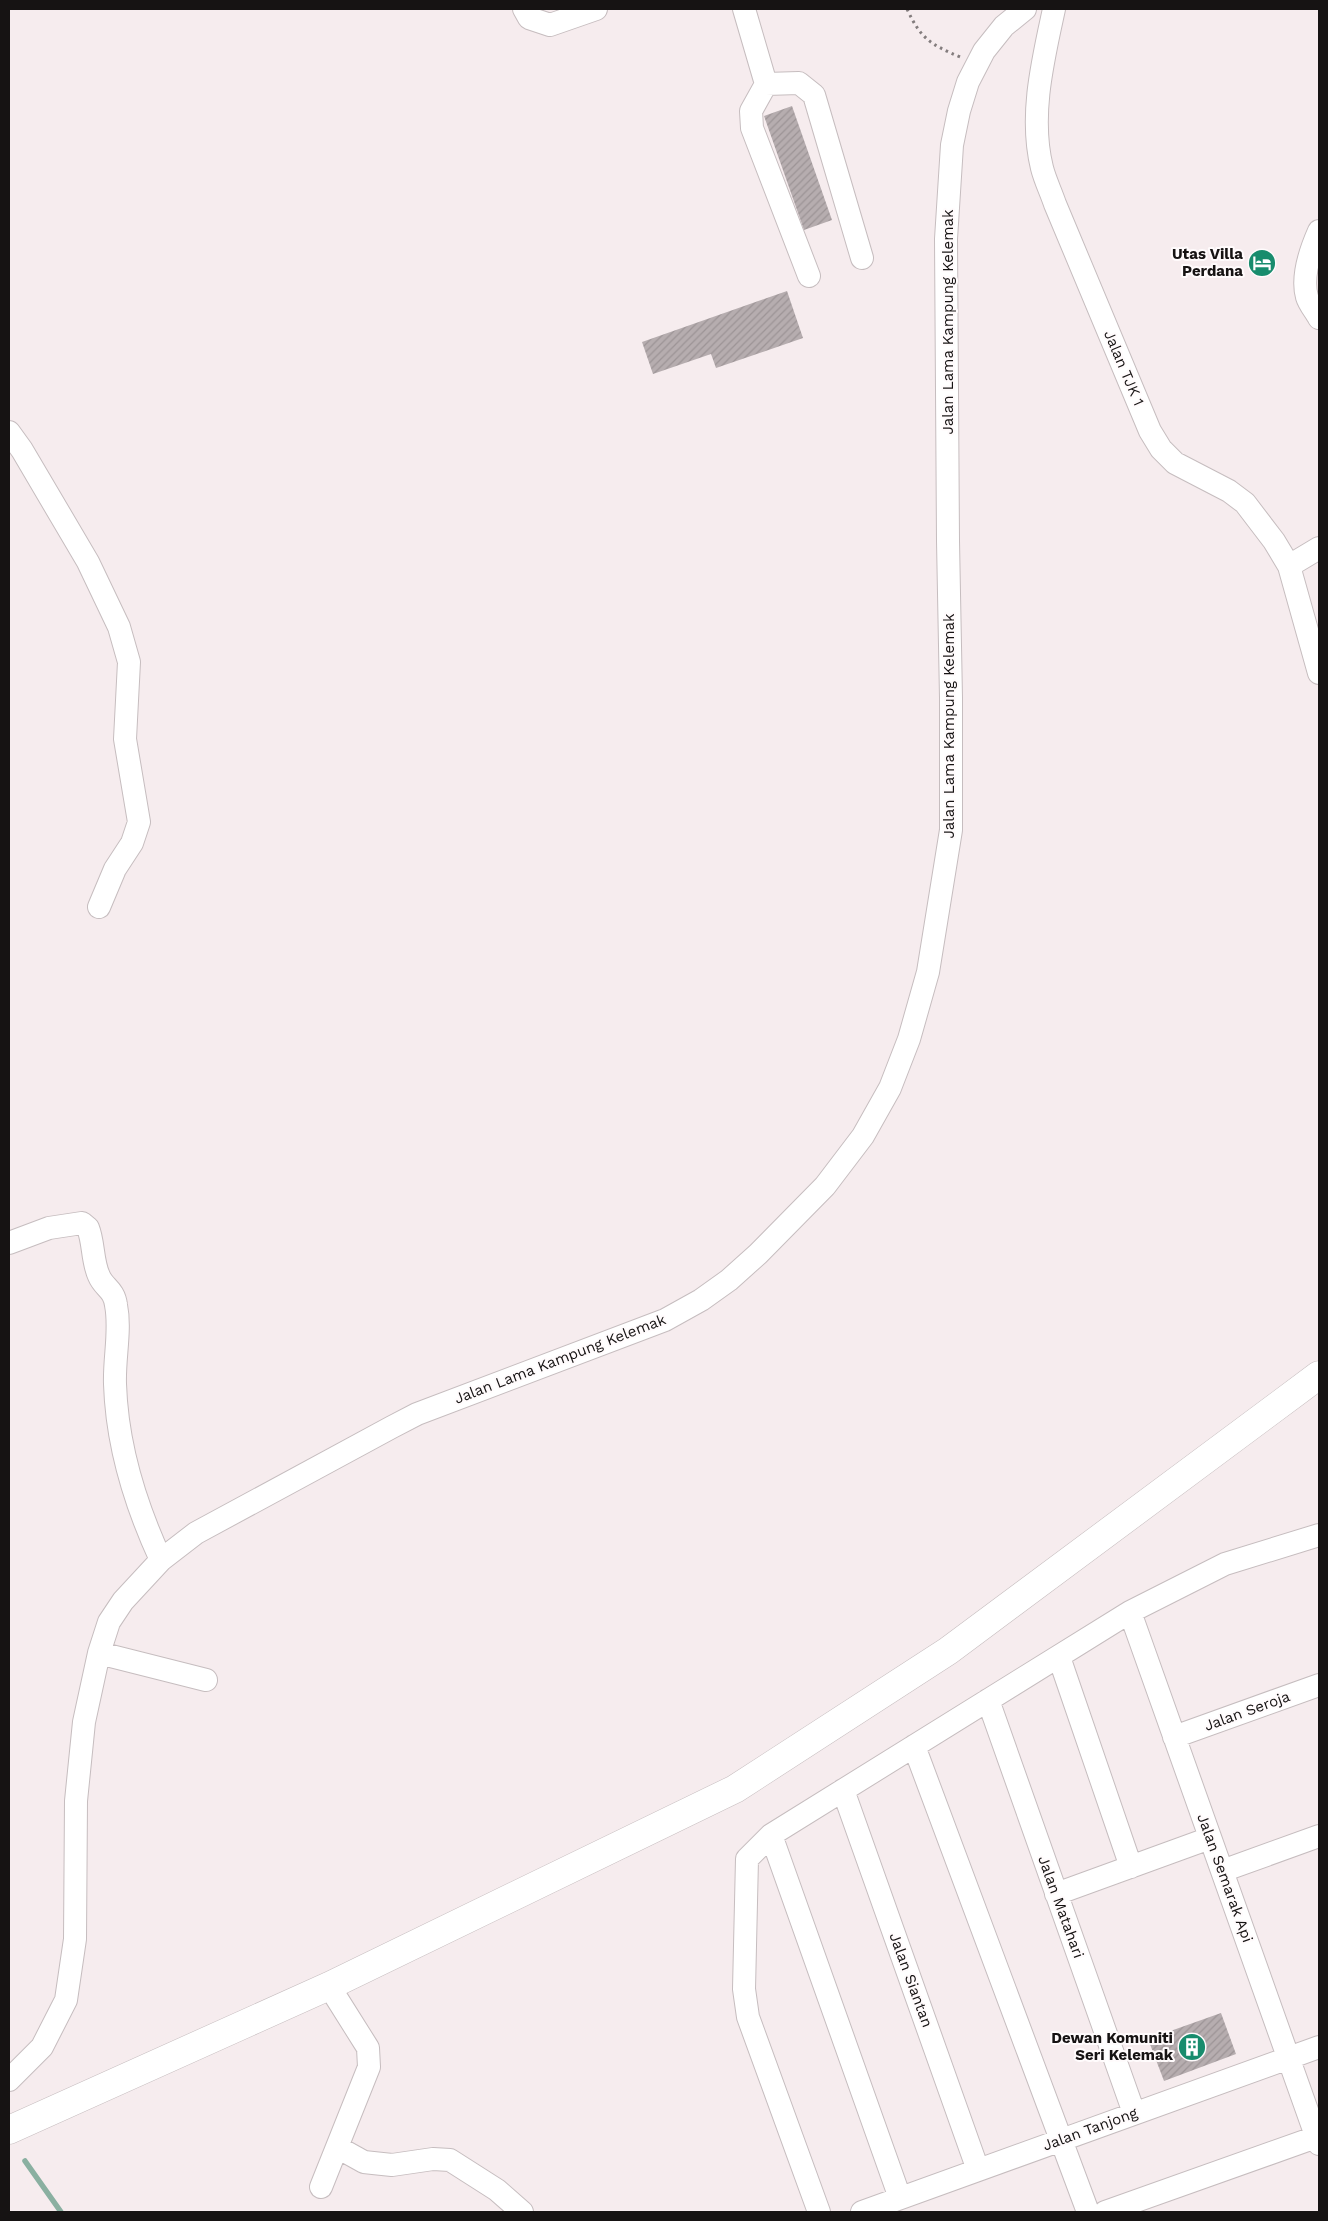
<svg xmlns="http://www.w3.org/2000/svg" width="1328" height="2221" font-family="'Work Sans',sans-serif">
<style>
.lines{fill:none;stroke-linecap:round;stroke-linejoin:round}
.stream{stroke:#8ab0a1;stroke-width:5.5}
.building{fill:url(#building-hatch)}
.minor-casing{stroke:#c6bdbf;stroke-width:24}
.major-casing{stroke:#c6bdbf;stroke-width:29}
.path{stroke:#837c7d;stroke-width:3;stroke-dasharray:2.5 4;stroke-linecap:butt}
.minor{stroke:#fff;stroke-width:22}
.major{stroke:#fff;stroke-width:28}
.labels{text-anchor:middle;stroke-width:4;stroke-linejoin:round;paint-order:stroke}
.poi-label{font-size:15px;font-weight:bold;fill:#161313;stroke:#fffbfc;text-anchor:end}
.street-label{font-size:15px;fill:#161313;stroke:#fffbfc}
</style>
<defs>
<pattern id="building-hatch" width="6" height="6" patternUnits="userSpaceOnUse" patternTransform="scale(1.25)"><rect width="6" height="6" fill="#b6adaf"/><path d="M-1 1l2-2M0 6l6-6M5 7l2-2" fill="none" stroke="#9c9496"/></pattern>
</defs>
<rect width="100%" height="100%" fill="#f6ecee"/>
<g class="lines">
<!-- stream -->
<path class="stream" d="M25,2161L61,2212"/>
</g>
<!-- building -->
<path class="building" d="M792,106L832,220L804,230L764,116Z
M787,291L803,338L716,368L711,354L653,374L642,342Z
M1221,2013L1236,2054L1164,2081L1148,2039Z"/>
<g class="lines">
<defs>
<path id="minor" d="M524,9L529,18L550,25L596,9
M744,9L766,84L751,111L752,128L809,276
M1054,9C1043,60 1029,116 1042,168C1045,180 1051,192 1055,204L1150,431L1161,449L1175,463L1229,491L1245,503L1274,541L1289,566L1319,673
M766,84L799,83L814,95L862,258
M1319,231C1311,249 1301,276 1307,297C1309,304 1316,312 1319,318
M9,432L22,450L88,562L119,627L129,662L125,739L139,822L132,843L115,869L99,907
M1289,566L1319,548
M9,1243L49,1228L82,1223L88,1228C94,1243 92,1261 99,1276C104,1288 114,1289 116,1305C121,1330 114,1358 115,1384C117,1447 135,1504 161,1560
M1130,1612L1319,2144
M99,1653L206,1680
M1059,1657L1131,1867
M988,1700L1134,2113
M1174,1737L1319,1685
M914,1746L1088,2212
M843,1790L978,2170
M771,1835L900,2198
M1222,1871L1319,1836
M1056,1894L1210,1838
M9,2080L42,2047L66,2000L75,1939L76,1801L84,1722L99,1653L109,1622L123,1601L161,1560L196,1533L392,1427L417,1414L665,1320L701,1300L729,1280L758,1254L825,1186L863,1136L890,1088L909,1039L928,972L951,830V698L948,541L946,239L952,145L959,111L968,82L984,51L1004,26L1025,9
M337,2147L364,2162L373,2163L392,2165L433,2159L450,2160L497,2190L522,2212
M321,2187L369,2067L368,2048L329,1986
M819,2212L748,2017L744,1989L747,1859L771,1835L1130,1612L1225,1564L1319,1535
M862,2212L1319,2047
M1105,2212L1319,2136"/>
<path id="major" d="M9,2130L329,1986L735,1789L948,1651L1319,1375"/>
</defs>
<!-- minor casing -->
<use href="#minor" class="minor-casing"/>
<!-- major casing -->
<use href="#major" class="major-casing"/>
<!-- path -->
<path class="path" d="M907,9C921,39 930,44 960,57"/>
<!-- minor -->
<use href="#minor" class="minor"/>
<!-- major -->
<use href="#major" class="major"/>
</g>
<!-- icons -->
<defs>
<symbol id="hotel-disc" viewBox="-11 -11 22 22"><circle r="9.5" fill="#188c6d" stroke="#fffbfc"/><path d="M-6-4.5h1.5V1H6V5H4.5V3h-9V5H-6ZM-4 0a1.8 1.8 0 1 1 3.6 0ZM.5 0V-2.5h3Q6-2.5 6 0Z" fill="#fff"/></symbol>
<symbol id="building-disc" viewBox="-11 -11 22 22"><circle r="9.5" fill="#188c6d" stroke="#fffbfc"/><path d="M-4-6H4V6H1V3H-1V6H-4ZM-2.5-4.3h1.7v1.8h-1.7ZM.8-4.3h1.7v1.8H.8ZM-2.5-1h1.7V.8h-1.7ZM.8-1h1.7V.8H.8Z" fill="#fff"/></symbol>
</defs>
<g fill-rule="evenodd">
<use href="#hotel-disc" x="1246" y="247" width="32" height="32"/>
<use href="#building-disc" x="1176" y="2031" width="32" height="32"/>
</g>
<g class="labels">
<!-- poi labels -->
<g class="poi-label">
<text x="1243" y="259">Utas Villa<tspan x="1243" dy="17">Perdana</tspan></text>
<text x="1173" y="2043">Dewan Komuniti<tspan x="1173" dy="17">Seri Kelemak</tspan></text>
</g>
<!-- street labels -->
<g class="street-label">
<text transform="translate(948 322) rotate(-90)" y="5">Jalan Lama Kampung Kelemak</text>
<text transform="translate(1124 368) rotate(67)" y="5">Jalan TJK 1</text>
<text transform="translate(949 726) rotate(-90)" y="5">Jalan Lama Kampung Kelemak</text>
<text transform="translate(560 1359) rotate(-21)" y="5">Jalan Lama Kampung Kelemak</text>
<text transform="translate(1247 1711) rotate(-20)" y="5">Jalan Seroja</text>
<text transform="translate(1225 1878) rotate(70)" y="5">Jalan Semarak Api</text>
<text transform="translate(1061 1907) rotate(70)" y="5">Jalan Matahari</text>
<text transform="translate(911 1980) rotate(70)" y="5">Jalan Siantan</text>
<text transform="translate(1090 2129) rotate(-20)" y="5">Jalan Tanjong</text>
</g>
</g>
<!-- border -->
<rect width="1328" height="2221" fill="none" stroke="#161313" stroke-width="20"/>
</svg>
